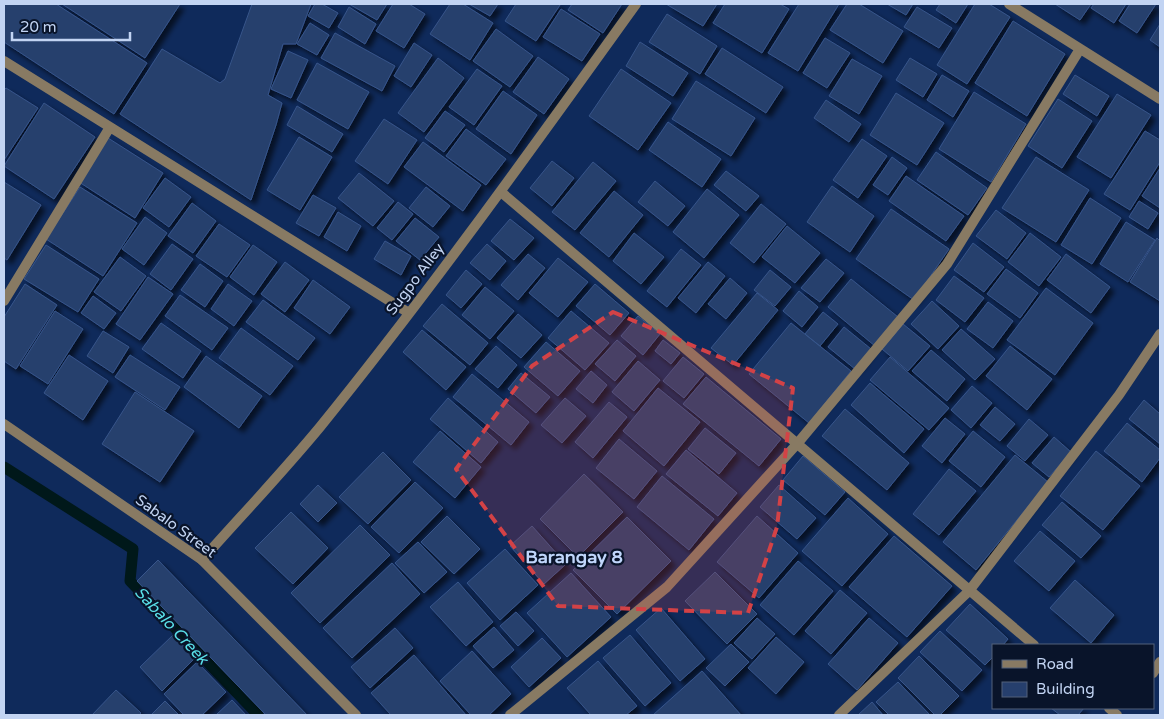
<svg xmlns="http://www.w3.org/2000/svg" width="1164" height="719" font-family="'Varela Round',sans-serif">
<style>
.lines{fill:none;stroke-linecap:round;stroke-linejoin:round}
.stream{stroke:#00181a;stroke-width:11}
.building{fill:#263f6d;stroke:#37558a;filter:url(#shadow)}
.minor{stroke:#887a63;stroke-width:10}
.tertiary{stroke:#887a63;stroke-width:10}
.marked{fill:#d34246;fill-opacity:0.2;stroke:#d34246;stroke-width:4;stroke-dasharray:10 6;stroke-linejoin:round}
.labels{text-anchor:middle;stroke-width:4.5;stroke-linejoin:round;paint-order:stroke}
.street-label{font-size:15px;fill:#c2d4f3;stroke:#09142a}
.water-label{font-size:16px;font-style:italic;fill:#59dee7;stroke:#09142a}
.quarter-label{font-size:18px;font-weight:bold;fill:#c0d6fb;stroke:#09142a}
</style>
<defs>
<filter id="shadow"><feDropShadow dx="4.5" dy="4.5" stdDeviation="2.5" flood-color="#0009"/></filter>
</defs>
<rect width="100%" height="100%" fill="#0f2a5b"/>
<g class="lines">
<!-- stream -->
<path class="stream" d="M4,467L133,549L130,581L258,715"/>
</g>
<!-- building -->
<path class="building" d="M4,4H56L147,63L114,114L4,42Z
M62,4H180L145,58Z
M252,4H311L296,44H283L268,95L282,103L276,125L251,200L120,114L162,49L220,83L225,79Z
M315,4H322L338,13L329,28L308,16Z
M349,4H387L377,20Z
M393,4H409L425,14L404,48L376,31Z
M450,4H463L493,23L470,60L430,34Z
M469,4H498L490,16Z
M516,4H558L560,5L536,41L505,21Z
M572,4H622L603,33L568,10Z
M666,4H717L703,26Z
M725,4H780L789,9L762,53L713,23Z
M799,4H839L798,71L768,53Z
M847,4H859L903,31L883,63L830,30Z
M887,4H913L906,15Z
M940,4H968L956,23L936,10Z
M975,4H989L1010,17L967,84L937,65Z
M1055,4H1091L1080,20Z
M1094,4H1126L1114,23L1091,8Z
M1130,4H1156L1137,33L1119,21Z
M349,7L376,24L365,44L338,27Z
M917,7L952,28L939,48L904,27Z
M561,9L600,34L582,61L543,37Z
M667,14L717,46L700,74L649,42Z
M1013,21L1065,54L1027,116L975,83Z
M310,23L329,35L317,55L297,44Z
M1160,24V47L1150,40Z
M496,29L533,56L510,87L473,61Z
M335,33L395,66L382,91L321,58Z
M825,38L850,53L827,88L803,73Z
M640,42L688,73L673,96L626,66Z
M414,43L432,55L411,87L394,76Z
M722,48L783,87L766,113L705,74Z
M288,51L308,60L291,98L271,89Z
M538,57L569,79L544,114L513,92Z
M438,58L464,78L424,132L398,113Z
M910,58L937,74L923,97L896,80Z
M852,59L882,76L859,114L829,96Z
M317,63L369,92L348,129L297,100Z
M477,69L502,86L474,125L449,107Z
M621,69L671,103L638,150L589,116Z
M942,75L969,91L953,117L927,100Z
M1075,75L1109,96L1097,116L1063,94Z
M696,81L755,118L731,156L672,119Z
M6,88L38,108L4,160V90Z
M503,91L537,115L511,154L476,129Z
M974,92L1026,124L991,182L939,149Z
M896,93L944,123L917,165L870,135Z
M1117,94L1151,115L1111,178L1077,157Z
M1058,99L1092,121L1062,168L1028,146Z
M826,100L861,124L849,142L814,118Z
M44,103L95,137L54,199L4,166Z
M297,106L343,134L332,152L287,125Z
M445,111L465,125L444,152L425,138Z
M384,119L417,140L388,184L355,161Z
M668,122L721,159L702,187L649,150Z
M466,129L506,159L486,185L446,156Z
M1145,131L1160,140V162L1130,210L1104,194Z
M299,137L332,157L300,210L267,190Z
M108,138L163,173L135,218L79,182Z
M862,139L887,156L858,198L833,180Z
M423,142L481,185L463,211L404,167Z
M936,152L987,188L968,215L917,180Z
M892,157L907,168L888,195L873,185Z
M1036,157L1089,190L1056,242L1002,208Z
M552,161L574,178L552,206L530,188Z
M593,162L616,181L575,230L552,212Z
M1160,168V208L1142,196Z
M726,171L759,196L746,211L714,185Z
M359,173L394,201L373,226L338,198Z
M906,176L964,216L946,241L889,201Z
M165,178L191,197L169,227L143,208Z
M655,181L685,206L668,226L638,202Z
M4,182L41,205L7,260L4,258Z
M832,186L874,216L850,252L807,222Z
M80,187L137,223L103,276L46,239Z
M426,187L450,206L433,227L409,208Z
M707,189L739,215L704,258L673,232Z
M614,191L643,215L609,257L580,233Z
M313,195L336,208L319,236L296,223Z
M1090,198L1121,218L1092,264L1061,245Z
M1139,201L1158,213L1148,229L1129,217Z
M398,202L413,214L392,240L377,228Z
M192,203L216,221L193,253L168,236Z
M761,204L786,224L754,263L730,243Z
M891,209L949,249L914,300L856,259Z
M996,210L1026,233L1007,259L976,236Z
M338,212L361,226L347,251L324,237Z
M145,217L167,233L144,265L122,249Z
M415,218L439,237L420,260L396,241Z
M510,219L534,238L514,260L491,241Z
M1126,222L1155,240L1128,282L1100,264Z
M219,224L250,245L227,277L196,256Z
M787,226L820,253L795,283L762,257Z
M634,233L664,257L641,284L613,261Z
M1030,233L1061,257L1039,286L1008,262Z
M1157,238L1160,241V301L1130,282Z
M385,241L411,256L401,275L374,259Z
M973,243L1004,267L984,292L954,270Z
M172,244L193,259L171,290L150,274Z
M487,244L506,261L490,280L470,263Z
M46,245L99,279L78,312L24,279Z
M253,245L277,262L254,295L230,277Z
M681,249L701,265L667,307L647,291Z
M528,254L545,268L518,300L501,285Z
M1066,254L1110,287L1091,313L1047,280Z
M120,257L146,276L121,311L94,292Z
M558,258L588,282L558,317L529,293Z
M826,259L844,273L820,302L801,288Z
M285,262L309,280L285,312L261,294Z
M708,262L725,276L696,313L678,298Z
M200,264L223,281L205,307L181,290Z
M1006,269L1038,293L1020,318L987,294Z
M466,270L482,284L461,308L446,295Z
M770,270L791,287L775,306L754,290Z
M954,276L984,298L965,322L936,300Z
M148,277L173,294L140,340L116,324Z
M730,278L747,293L726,319L708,304Z
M851,279L898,317L875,346L828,307Z
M313,280L350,307L330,334L294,308Z
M25,284L57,305L16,369L4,361V317Z
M228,284L252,301L234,326L211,309Z
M595,284L629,313L610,335L576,306Z
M485,287L514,311L490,339L462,315Z
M1046,288L1093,323L1055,375L1007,340Z
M799,291L818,307L802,327L783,311Z
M757,293L778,310L733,365L711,348Z
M180,295L228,328L212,350L165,316Z
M93,296L116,313L104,329L81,313Z
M263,300L315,338L298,360L246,322Z
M932,301L959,326L938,349L911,324Z
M988,302L1013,321L993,348L967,329Z
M442,304L488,343L470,365L423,326Z
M55,311L83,329L48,384L20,366Z
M571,311L609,343L585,370L548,338Z
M823,312L838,324L820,346L805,334Z
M518,314L542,335L521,358L497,338Z
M638,316L660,334L643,355L621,336Z
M161,323L201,351L183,378L142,349Z
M791,323L851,371L809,423L749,374Z
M903,324L930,346L908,371L882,349Z
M844,327L871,349L855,369L828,347Z
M241,328L293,366L270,395L219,358Z
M961,329L995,359L975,380L942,350Z
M422,330L466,367L446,390L403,352Z
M103,331L129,347L113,373L87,356Z
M617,340L636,356L615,381L595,364Z
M663,340L680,353L671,364L655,351Z
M546,342L580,371L558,396L524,367Z
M496,346L517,365L498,388L475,369Z
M1010,346L1052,379L1027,410L986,376Z
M931,350L965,379L947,401L912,371Z
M69,355L108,381L83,420L44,393Z
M130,355L180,387L165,410L115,377Z
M206,356L262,396L239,428L184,387Z
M683,357L704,374L684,398L663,381Z
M890,357L949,408L929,430L870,380Z
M638,361L660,380L634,411L612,392Z
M591,371L607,385L593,403L576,389Z
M521,373L550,397L536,413L508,389Z
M472,374L529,422L511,445L453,397Z
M706,377L781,439L759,466L683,404Z
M870,383L924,429L904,453L851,405Z
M972,386L992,403L971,428L951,410Z
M658,388L700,422L664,466L623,431Z
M135,392L194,431L160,482L102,444Z
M448,398L498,442L481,463L430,419Z
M565,398L586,416L562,443L541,425Z
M1144,400L1160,414V444L1129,419Z
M609,402L627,417L593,458L575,442Z
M995,407L1015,424L1000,441L980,425Z
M845,409L909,463L887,490L822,436Z
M945,418L965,434L942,463L922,446Z
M1029,419L1048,435L1025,461L1007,446Z
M1127,423L1160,450V458L1142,482L1104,451Z
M705,428L736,453L719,474L688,449Z
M440,431L481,467L455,498L413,462Z
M973,431L1005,457L981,487L949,461Z
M1054,437L1071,452L1049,477L1032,463Z
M619,439L657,471L634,499L596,468Z
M686,450L737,493L718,516L666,474Z
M1096,451L1140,486L1103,530L1060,496Z
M383,452L411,480L368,524L339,497Z
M1015,455L1048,482L976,570L943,542Z
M803,456L845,492L825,515L783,480Z
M949,469L976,491L939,535L913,514Z
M584,474L623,512L578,557L540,519Z
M662,476L714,519L689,550L637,507Z
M415,482L443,508L399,553L371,527Z
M318,485L337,503L318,522L300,504Z
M779,485L816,518L797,539L760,507Z
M848,498L888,534L842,586L802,551Z
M1062,502L1101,536L1081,558L1042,525Z
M291,512L328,548L293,584L255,548Z
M447,516L480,549L454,574L421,542Z
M757,516L798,553L759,598L717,562Z
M627,517L671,561L617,614L573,570Z
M360,525L390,555L320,623L291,593Z
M532,526L566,564L544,584L510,546Z
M1040,531L1075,561L1049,591L1014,561Z
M894,536L952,586L907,637L849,587Z
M418,542L447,572L424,593L395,563Z
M505,549L538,585L500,620L467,583Z
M158,560L307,715H266L137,581Z
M798,561L833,591L794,635L760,605Z
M392,563L420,594L352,658L323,628Z
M715,572L757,614L727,644L685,601Z
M571,573L611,617L567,657L527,613Z
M1075,580L1114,615L1091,643L1050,608Z
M458,582L493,622L466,646L430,607Z
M840,590L867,613L831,654L805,631Z
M970,604L1008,639L1003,645H993V657L985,665L946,630Z
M661,608L705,659L680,681L636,630Z
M516,612L534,631L518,646L500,626Z
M757,618L775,634L752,659L734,643Z
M869,618L898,643L857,690L828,664Z
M494,627L514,650L493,668L473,646Z
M395,628L413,648L370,688L351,667Z
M940,631L982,670L962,691L920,652Z
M173,635L195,658L162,691L140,667Z
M630,635L671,683L645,706L603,658Z
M776,637L804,662L776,694L748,668Z
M542,638L561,658L529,687L511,667Z
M731,644L749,662L725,686L706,668Z
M472,651L511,694L489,715H471L440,681Z
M414,655L466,715H391L371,693Z
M919,656L959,696L940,715H935L898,678Z
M598,661L637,706L626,715H591L567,688Z
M197,662L226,692L202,715H184L164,694Z
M702,671L741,715H653Z
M898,682L930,715H889L876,702Z
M116,690L141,713L139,715H92Z
M232,700L246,715H216Z
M165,701L179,715H151Z
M872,702L883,715H858Z
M1051,708H1084L1078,715H1060Z"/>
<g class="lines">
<!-- minor -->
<path class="minor" d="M1009,4L1160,99
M4,61L409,313
M501,192L1034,645
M4,301L110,127
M202,560C241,516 282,473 320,427C431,290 533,147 636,4
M1153,673L1160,662
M1109,708L1117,715
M510,715L667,587L797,444L947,264L1080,49
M839,715L969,591L1119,395L1160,334"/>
<!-- tertiary -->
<path class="tertiary" d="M4,424L202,560L356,715"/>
</g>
<!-- marked area -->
<path class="marked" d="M613,312L793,388L777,527L748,613L558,606L456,469L532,366Z"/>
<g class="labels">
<!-- street labels -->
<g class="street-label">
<text transform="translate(415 279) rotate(-53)" y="5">Sugpo Alley</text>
<text transform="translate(176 526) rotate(36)" y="5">Sabalo Street</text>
</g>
<!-- water labels -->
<g class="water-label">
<text transform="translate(172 625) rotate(47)" y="6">Sabalo Creek</text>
</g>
<!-- quarter labels -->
<g class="quarter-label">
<text x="574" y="563">Barangay 8</text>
</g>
</g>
<!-- border -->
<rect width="1164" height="719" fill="none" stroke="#c2d4f3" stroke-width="10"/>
<!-- legend -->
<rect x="992" y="644" width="162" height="65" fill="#09142a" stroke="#53617a"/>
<rect x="1002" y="660" width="25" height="8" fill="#887a63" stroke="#53617a"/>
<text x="1036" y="669" font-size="15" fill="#c2d4f3">Road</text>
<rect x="1002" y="682" width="25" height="15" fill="#263f6d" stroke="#53617a"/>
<text x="1036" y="694" font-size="15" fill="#c2d4f3">Building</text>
<!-- scale -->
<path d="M12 32v8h118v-8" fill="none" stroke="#c2d4f3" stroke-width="2.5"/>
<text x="20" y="32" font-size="15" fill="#c2d4f3" stroke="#09142a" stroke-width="4" paint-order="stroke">20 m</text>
</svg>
